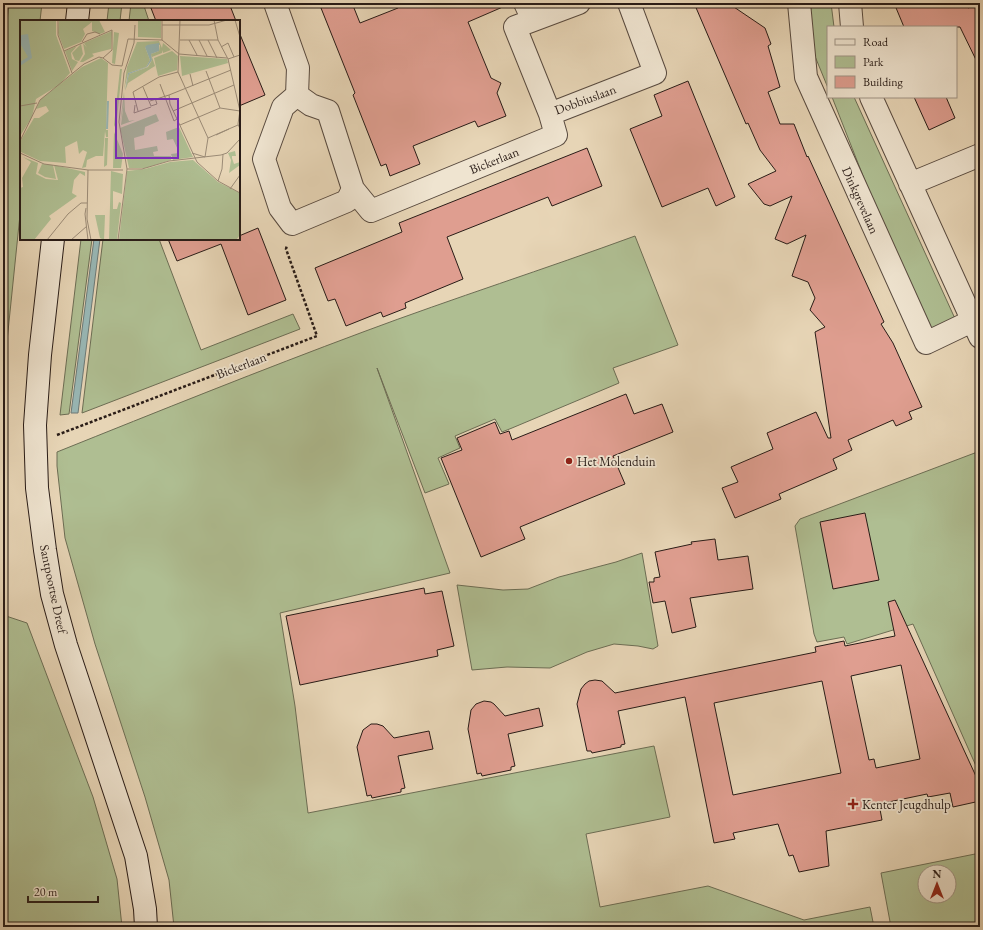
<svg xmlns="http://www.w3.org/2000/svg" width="983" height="930" font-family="'EB Garamond',serif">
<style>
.green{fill:#afbe92;stroke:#6c6d54;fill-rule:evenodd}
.water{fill:#98b7b5;stroke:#6c7976}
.building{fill:#df9e90;stroke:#291c17;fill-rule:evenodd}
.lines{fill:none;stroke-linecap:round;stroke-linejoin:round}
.street-casing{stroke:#584a3f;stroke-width:24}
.secondary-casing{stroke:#291c17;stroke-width:24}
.path{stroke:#291c17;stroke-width:2.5;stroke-dasharray:3 2;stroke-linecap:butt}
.street{stroke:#efe4d0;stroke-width:22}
.secondary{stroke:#efe4d0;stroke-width:22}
.poi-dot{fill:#8f2418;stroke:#efe4d0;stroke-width:1.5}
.labels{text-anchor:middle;stroke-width:3.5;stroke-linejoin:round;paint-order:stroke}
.street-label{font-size:13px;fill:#291c17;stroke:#efe4d0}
.poi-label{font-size:13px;fill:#291c17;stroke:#efe4d0;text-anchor:start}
.inset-river{fill:none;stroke:#98b7b5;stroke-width:2}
.inset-road{fill:none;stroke:#9b8b76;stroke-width:1}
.view{fill:#7b2cbf;fill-opacity:0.15;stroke:#7b2cbf;stroke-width:2}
.inset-edge{fill:none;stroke:#291c17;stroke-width:2}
</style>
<rect width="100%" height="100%" fill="#e7d5b6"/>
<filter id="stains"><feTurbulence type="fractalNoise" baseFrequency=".005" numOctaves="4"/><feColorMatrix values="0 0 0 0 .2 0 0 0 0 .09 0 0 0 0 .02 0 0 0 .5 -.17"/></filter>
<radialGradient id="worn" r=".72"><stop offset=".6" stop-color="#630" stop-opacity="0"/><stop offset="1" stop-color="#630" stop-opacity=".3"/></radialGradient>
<!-- green -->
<path class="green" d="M9,3H42L40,21H21V205L3,380V58Z
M109,3H122L120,21H107Z
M131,3H143L149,21H129Z
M805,3H831L834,27H828V88L812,49Z
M832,97H854L957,323L926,336Z
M635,236L678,345L613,368L619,383L512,428L502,432L495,419L455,436L460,448L438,458L449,484L425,493L377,368L450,573L280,613L295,706L308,813L654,746L670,817L586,834L600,907L708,886L804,920L870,907L874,927H174L169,880L145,797L95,644L65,538L57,466V452C159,411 261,370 363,332C454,298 545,269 635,236Z
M81,239H92L69,414L60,415Z
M103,239H159L201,350L293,314L300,329L82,413Z
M980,451V775L913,624L847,644L844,637L817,642L814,634L795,526L800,519Z
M642,553L658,646L653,649L638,646L614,644L587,652L550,668L507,667L472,670L457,585L503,590L528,589L559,577L616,562Z
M3,615L27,623L93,797L117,879L122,927H3Z
M980,853V927H891L881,873ZM925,872H949V896H925Z"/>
<!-- water -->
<path class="water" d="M94,239H100L78,413H71Z"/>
<!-- building -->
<path class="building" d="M149,3H229L236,21H156Z
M319,3H352L360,23L398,8L396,3H512L468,22L491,78L501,83L497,93L506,116L478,127L475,121L413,146L420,164L390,176L386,164L381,166L353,95L355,93Z
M694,3H728L765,28L771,44L768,46L780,87L768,92L780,124H794L807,157L808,156L884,322L881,324L893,343L922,407L909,412L912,419L896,426L893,420L848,440L852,450L833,459L837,469L779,494L781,499L735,518L722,488L738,482L731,467L773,449L767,433L816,412L828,438H831L815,332L825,327L810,310L815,298L808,282L792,276L806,235L787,244L775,239L792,196L770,206L764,204L748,184L776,171L760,150L748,123L746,124Z
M894,3H966L968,8L980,3V68L960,27H904Z
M239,32L265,95L239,106Z
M688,81L735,197L716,206L708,188L662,207L630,129L662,116L654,95Z
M914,97H946L955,118L929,130Z
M587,148L602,186L552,206L548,197L447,237L463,279L405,303L406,308L383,317L381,312L346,326L335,299L328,301L315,268L402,232L399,223Z
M258,228L286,300L248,315L221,244L177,261L168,239H239V236Z
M626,394L634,414L662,404L673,432L613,456L625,484L520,527L525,539L481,557L441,458L462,450L457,438L495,422L500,434L509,431L512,440Z
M865,513L879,580L833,589L820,522Z
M715,539L718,560L748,556L753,589L690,598L696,627L672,633L665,601L653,603L649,582H654V578L660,577L655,552L692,544L691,542Z
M424,588L425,594L442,591L454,646L437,650L438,656L300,685L286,616Z
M895,600L980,785V801L953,807L950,793L928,797L927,794L879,804L882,820L826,831L829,866L799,872L793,855L789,856L778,824L733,833L735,839L714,843L685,697L618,711L625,744L621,745V747L592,753L591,751H587L577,704L581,689L585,684L589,681L595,680L602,681L615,693L816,652L815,647L844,641L845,646L895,636L888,602ZM901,665L920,759L876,768L874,759L869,760L851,676ZM822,681L841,773L733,795L714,703Z
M484,701L491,702L494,704L505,716L539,708L543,726L508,734L515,766L511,767V770L482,776L481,773L477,774L468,729L471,710L476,704Z
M371,724H377L383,726L394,738L429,731L433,749L398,756L405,788L401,789V792L372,798L371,795L367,796L357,747L363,730Z"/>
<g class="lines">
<defs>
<path id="street" d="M275,3L298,68L297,95L283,107L264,159L280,208L292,224L347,201L353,189
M525,3L533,20
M579,3L515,27L550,114L655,73L629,3
M799,3L806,77L926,343L972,321
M850,3L852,27
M297,95L311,105L328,111L353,189L371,211L556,135L550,114
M871,97L980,337
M910,184L980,155"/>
<path id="secondary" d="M77,21L79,3
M53,239L40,355L35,425L37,488L45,550L52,594L66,645L136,856L145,909L146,927"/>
</defs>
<!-- street casing -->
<use href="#street" class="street-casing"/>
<!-- secondary casing -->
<use href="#secondary" class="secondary-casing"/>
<!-- path -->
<path class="path" d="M57,435L317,336L286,249L287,245"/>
<!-- street -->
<use href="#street" class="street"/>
<!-- secondary -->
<use href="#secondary" class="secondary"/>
</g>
<!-- markers -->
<g class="poi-dot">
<circle cx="569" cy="461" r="4"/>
<path d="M851 798h4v4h4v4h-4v4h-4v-4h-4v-4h4z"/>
</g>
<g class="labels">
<!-- street labels -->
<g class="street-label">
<text transform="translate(585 99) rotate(-20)" y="5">Dobbiuslaan</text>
<text transform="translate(494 160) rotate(-22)" y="5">Bickerlaan</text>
<text transform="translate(861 200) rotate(66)" y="5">Dinkgrevelaan</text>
<text transform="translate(241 365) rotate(-21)" y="5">Bickerlaan</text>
<text transform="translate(54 589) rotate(78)" y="5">Santpoortse Dreef</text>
</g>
<!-- poi labels -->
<g class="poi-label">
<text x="577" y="466">Het Molenduin</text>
<text x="862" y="809">Kenter Jeugdhulp</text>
</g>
</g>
<!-- overview -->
<g transform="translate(20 20)">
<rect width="220" height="220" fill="#e7d5b6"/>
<path d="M0,0H36V15L50,53L39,65L16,79L12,97L0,116ZM39,0H79L85,12L80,14L72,11V2L63,9L65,14L61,22L44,29L38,13ZM118,0H141V18L118,17ZM92,11L91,29L71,34L64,23ZM94,12L99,13L95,44L92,43ZM139,21L142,28L143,23L151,30L143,33L142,30V33L132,37L135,46L108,63L105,71L109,54L128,47L132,40L131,34L139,31L140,25L125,27L130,40L126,47L108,53L104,70L107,47L117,22ZM63,23L74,36L63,42H60L65,34ZM61,24L63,34L59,41L55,40L52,33ZM57,26L51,33L52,39L58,42L52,51L45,31ZM152,31L158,36L157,50L138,56L134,38ZM160,36L207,39L208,43L162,56ZM81,38L88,43L86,110H88V117H86L85,111L83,136H76L67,140L66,147L62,148L67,132L63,130L59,134L57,121L45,127L46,143L20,141L1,132V120L14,98H19L29,91L26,86L16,89L21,79L62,47ZM100,49H102L96,109L94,105ZM104,72L105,91L109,101L115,100L101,105L104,81L100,105ZM136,94L139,101L125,107L124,115L114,118L115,130L137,126L138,131L133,132L134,136H151V140L126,148H109L100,108ZM159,107L173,137L153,140L151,134L159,133L158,130L153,119L147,120L146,112ZM94,112L103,134L101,148H93ZM85,118H88L87,145L84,147ZM215,131L216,136H212V138L214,144L220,142V145L209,153L211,140L208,133ZM3,137L18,143L16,154L26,159L38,160L34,145L65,152V156L60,153L54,160L52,173L57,176L29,196L31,199L14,220H0V168L3,167L2,158L11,142ZM173,140L198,162L220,173V215L216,220H99L107,151L125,149L150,142ZM22,144L33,145L36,159L25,157L18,153ZM91,151L103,154L102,174L93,171V189H97L99,182L101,183L97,220H89ZM75,195H85L84,220L80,218Z" fill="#afbe92"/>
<path d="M8,14L12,38L0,46V42L8,37L1,25V15ZM139,23V31L131,34L132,40L127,47L109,54L105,71L108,53L126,47L130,40L125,27L127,25Z" fill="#98b7b5"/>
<path class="inset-river" d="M87,109L88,81"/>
<path class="inset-road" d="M38,0V15L52,53M160,0L158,52L188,118M194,0L198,20L208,39L220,91M215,0L220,17M142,5H189L207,0M142,20V0M160,20H198M169,20L177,35M179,20L187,36M188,20L197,38M62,22L67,14L75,12L80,14M201,27L208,23L214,37M44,31L92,10V30L83,38M208,39L220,35M186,51L200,88M170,54L173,66M140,64L154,101L157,99M123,67L131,86L137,84L135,78M149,75L150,84L177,142L198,161L220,173M130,81L149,75L211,50M115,85L114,93L131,87M0,86L17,83M220,90L218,104L220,109M118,91L113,72L139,57L158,52M153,91L214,65M160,105L200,88L220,91M196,115L209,109M0,121L20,80L64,44L79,37L83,38L92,45L102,46L108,19L142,20L159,34L207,38M0,133L24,144L68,150H103M172,133L185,137L188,118L218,105M107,149H122L149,141L201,135L207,133L220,119M68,150L67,199L71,220M198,161L202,149L203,134M210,169L220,155M66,188L65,194L68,220M27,220L48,194L61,183H67M51,220L67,206M98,220L107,149L99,102L104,53L114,23L115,5"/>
<path class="view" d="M96,79H158V138H96Z"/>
<rect width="220" height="220" class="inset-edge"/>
</g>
<!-- margin -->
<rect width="983" height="930" fill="none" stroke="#e7d5b6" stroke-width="16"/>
<rect x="4" y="4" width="975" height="922" fill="none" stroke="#291c17" stroke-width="2"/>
<rect x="8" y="8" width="967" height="914" fill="none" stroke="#291c17"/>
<!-- legend -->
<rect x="827" y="26" width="130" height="72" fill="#efe4d0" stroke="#a09486"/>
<rect x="835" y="39" width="20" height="6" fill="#efe4d0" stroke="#a09486"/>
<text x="863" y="46" font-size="12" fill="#291c17">Road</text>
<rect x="835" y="56" width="20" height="12" fill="#afbe92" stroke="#a09486"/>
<text x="863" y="66" font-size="12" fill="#291c17">Park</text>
<rect x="835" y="76" width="20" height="12" fill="#df9e90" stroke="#a09486"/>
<text x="863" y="86" font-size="12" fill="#291c17">Building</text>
<!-- north arrow -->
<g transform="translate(937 884)"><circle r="19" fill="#efe4d0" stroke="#a09486"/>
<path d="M0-3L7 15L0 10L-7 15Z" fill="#8f2418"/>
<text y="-6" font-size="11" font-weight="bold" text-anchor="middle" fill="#291c17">N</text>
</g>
<!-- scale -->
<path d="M28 896v6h70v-6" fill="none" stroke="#291c17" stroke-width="2"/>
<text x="34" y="896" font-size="12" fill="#291c17" stroke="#efe4d0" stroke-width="3" paint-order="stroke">20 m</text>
<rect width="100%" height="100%" filter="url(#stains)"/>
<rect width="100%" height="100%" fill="url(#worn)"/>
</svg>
